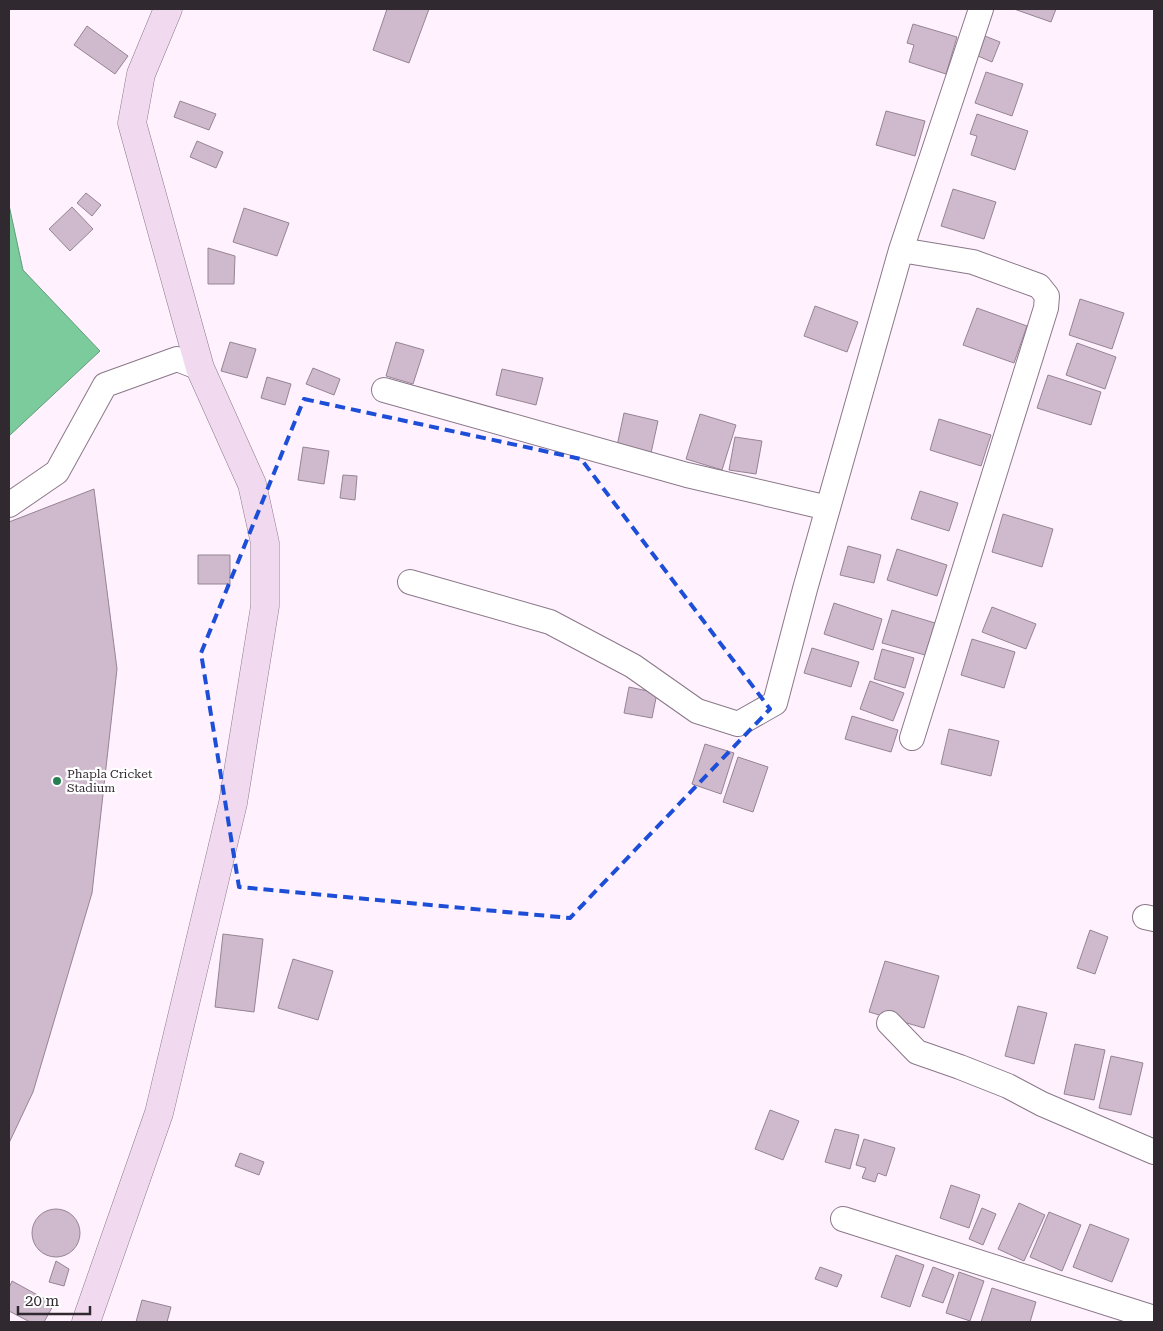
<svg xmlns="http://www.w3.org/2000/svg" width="1163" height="1331" font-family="'Roboto Serif',serif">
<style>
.water{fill:#7bcb9c;stroke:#659a7c}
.building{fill:#cebacc;stroke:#968394}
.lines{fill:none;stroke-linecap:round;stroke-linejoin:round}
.minor-casing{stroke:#8a7889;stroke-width:26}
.secondary-casing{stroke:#8a7889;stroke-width:29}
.minor{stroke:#fff;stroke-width:24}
.secondary{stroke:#f1daf0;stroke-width:28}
.marked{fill:none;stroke:#1d4ed8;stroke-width:4;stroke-dasharray:10 6;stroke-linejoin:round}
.poi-dot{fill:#287f53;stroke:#fff;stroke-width:2}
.labels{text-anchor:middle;stroke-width:4.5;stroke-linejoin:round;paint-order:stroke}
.poi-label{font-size:12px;fill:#312930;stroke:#fff;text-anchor:start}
</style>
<rect width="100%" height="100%" fill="#fff2fe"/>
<!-- water -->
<path class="water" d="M9,205L23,270L100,351L9,436Z"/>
<!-- building -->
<path class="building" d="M387,9H429L409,63L373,50Z
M1014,9H1056L1051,22Z
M913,24L957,37L946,74L909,62L914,45L907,43Z
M87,26L128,56L115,74L74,45Z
M985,36L1000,42L992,62L978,56Z
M986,72L1023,84L1012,116L975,103Z
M180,101L216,114L209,130L174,117Z
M886,111L925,121L915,156L876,145Z
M977,114L1028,131L1015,170L971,155L977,136L970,134Z
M197,141L223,152L216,168L190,157Z
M953,189L996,202L984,239L941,226Z
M86,193L101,205L92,216L77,203Z
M72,207L93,229L70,251L49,229Z
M244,208L289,223L277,256L233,242Z
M208,248L235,256L234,284H208Z
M1080,299L1124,313L1112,349L1069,335Z
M815,306L858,322L847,352L804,336Z
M977,308L1027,326L1014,363L963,345Z
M230,342L256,349L247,378L221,371Z
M396,342L424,350L413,384L386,376Z
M1077,343L1116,357L1105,389L1066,375Z
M313,368L340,379L334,395L306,384Z
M502,369L543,378L536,405L496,395Z
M1048,375L1101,392L1091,425L1037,408Z
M267,377L291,384L285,405L261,398Z
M624,413L658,421L651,453L617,446Z
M700,414L736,425L722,470L686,459Z
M939,419L991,435L981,466L930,450Z
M735,437L762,441L756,474L729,470Z
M303,447L329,451L324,484L298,480Z
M343,475L357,476L355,500L340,498Z
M94,489L117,669L92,893L33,1092L9,1143V522Z
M920,491L958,503L949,531L911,519Z
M1003,514L1053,529L1042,567L992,552Z
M848,546L881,555L874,583L840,575Z
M897,549L947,565L937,596L887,580Z
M198,555H230V584H198Z
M834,603L882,619L873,650L824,634Z
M992,607L1036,624L1026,649L982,632Z
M892,610L935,623L925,655L882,643Z
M972,639L1015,652L1004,688L961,675Z
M812,648L859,662L851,687L804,673Z
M882,649L914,658L905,688L874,679Z
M870,681L904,693L893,721L860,709Z
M629,687L657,693L652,718L624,713Z
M852,716L898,730L891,752L845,739Z
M949,729L999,741L991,776L941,764Z
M705,744L734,753L721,794L692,784Z
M738,757L768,767L753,812L723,802Z
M1090,930L1108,937L1095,974L1077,968Z
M223,934L263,939L254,1012L215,1007Z
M293,959L333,971L318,1020L278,1008Z
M885,961L939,976L924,1028L869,1012Z
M1018,1006L1047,1013L1034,1064L1005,1056Z
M1075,1044L1105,1050L1094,1100L1064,1094Z
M1111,1056L1143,1063L1131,1115L1099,1108Z
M770,1110L799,1121L783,1160L755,1149Z
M835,1129L859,1135L850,1169L825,1162Z
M864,1139L895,1148L886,1176L878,1173L875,1182L862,1178L866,1168L856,1165Z
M240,1153L264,1162L259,1175L235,1166Z
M951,1185L980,1195L969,1228L940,1218Z
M1019,1203L1045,1215L1024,1261L998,1249Z
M982,1208L996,1214L983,1245L969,1239Z
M32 1233a24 24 0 1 1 48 0a24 24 0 1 1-48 0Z
M1049,1212L1081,1225L1062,1271L1030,1257Z
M1090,1224L1129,1239L1112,1282L1073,1267Z
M896,1255L924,1265L910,1307L881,1297Z
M56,1261L69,1269L64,1286L49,1282Z
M820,1267L842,1275L837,1287L815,1279Z
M933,1267L954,1275L943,1303L922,1296Z
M959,1272L984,1281L970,1321L946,1313Z
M12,1281L54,1304L44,1322H30L9,1311V1288Z
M992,1288L1036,1302L1030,1322H981Z
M142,1300L171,1307L167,1322H136Z"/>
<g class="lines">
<defs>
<path id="minor" d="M384,390L687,475L828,508
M9,505L57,472L105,385L177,359L200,368
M410,582L550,622L633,666L697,711L738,724L775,703L805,589L901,250
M912,738L1046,308L1047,296L1039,286L973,262L901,250L981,9
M1145,917L1154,919
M889,1023L917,1052L960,1067L1008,1086L1042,1104L1154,1152
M843,1219L1154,1318"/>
<path id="secondary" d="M86,1322L159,1113L233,803L265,606V543L252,484L200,368L132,123L141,74L168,9"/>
</defs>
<!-- minor casing -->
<use href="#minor" class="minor-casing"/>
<!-- secondary casing -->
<use href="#secondary" class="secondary-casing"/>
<!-- minor -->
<use href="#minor" class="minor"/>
<!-- secondary -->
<use href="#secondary" class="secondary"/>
</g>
<!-- marked area -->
<path class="marked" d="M304,399L581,459L770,709L570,918L239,887L201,653Z"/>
<!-- markers -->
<circle class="poi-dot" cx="57" cy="781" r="5"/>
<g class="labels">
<!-- poi labels -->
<g class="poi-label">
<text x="67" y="778">Phapla Cricket<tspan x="67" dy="14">Stadium</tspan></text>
</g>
</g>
<!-- border -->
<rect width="1163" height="1331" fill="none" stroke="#312930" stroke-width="20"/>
<!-- scale -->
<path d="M18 1306v8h72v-8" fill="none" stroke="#312930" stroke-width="2.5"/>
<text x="25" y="1306" font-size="15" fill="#312930" stroke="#ffffff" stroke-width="4" paint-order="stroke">20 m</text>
</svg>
